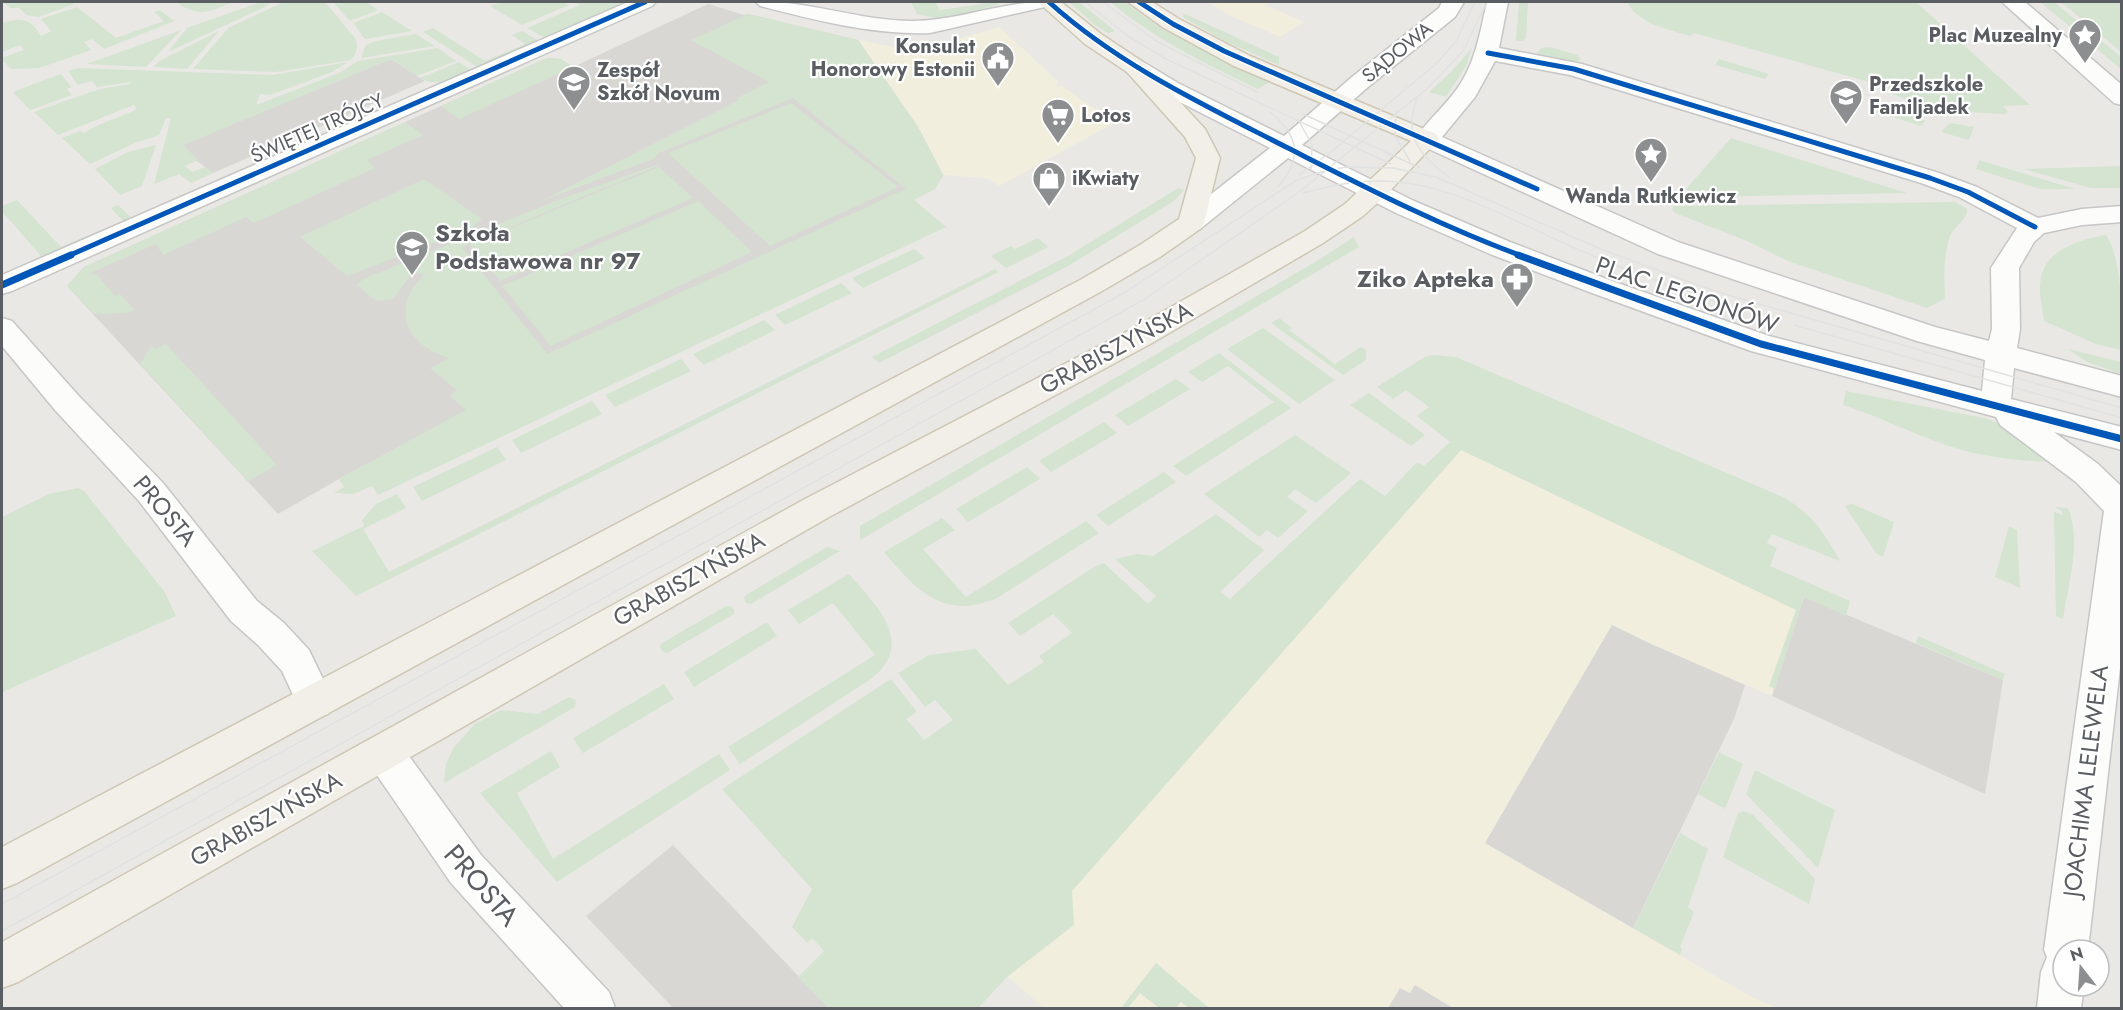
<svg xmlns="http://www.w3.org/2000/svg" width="2123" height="1010" font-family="Jost,sans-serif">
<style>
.commercial{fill:#f2eede}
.industrial{fill:#d9d7d4}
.education{fill:#d9d7d3}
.green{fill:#d4e4d1}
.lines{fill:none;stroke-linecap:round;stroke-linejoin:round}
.minor-casing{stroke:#c6c6c6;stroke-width:3}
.major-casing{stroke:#cec7b5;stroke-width:3}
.minor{fill:#fcfcfb;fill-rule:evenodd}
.major{fill:#f1efe7;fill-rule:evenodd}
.tram{stroke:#e0e1e1;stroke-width:1.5}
.cycleway-far1-casing{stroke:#fff;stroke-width:8}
.cycleway-casing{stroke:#fff;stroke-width:10}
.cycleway-far1{stroke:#0057b8;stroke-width:5}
.cycleway{stroke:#0057b8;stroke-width:7}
.labels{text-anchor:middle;stroke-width:4.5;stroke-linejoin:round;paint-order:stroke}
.far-poi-label{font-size:20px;font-weight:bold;fill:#5a5d61;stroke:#fff;text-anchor:start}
.far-street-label{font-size:20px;fill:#5a5d61;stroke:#fff}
.poi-label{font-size:24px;font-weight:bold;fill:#5a5d61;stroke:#fff;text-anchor:start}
.street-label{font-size:24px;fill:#5a5d61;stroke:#fff}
.near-street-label{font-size:28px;fill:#5a5d61;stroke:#fff}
</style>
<rect width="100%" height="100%" fill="#e9e8e4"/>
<!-- commercial -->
<path class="commercial" d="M1208,2H1272L1265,5L1304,22L1280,37L1229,15Z
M999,27L1059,82L1055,84L1058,87L1062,86L1114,123L999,186L986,178L943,175L918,127L858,40L915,51Z
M1463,448L1804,597L1772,696L1651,644L1612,625L1485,843L1752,997L1777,1008H1454L1415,985L1410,994L1400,988L1388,1008H1044L994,965Z"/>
<!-- industrial -->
<path class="industrial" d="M391,59L425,81L213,173L197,161L182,145Z
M1804,597L2003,680L1985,794L1772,696Z
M1612,625L1651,644L1745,685L1734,719L1633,928L1485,843Z
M673,845L829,1008H673L586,916Z
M1415,985L1451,1007L1454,1008H1388L1400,988L1410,993Z"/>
<!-- education -->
<path class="education" d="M708,4L744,15L748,14L858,40L918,127L943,175L935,189L501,392L339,479L278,514L67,286L84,267L547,58L561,59L573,67Z"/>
<!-- green -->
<path class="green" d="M3,2H71L74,4L38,17L27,15L19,8H10Z
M176,2H234C208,11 201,19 176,2Z
M261,2H271L267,6L168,52L187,28Z
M284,2H325L355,38C359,47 357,53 351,60L276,72L193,69L228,28Z
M333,2H366L378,10L350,21Z
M503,2H562L569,5L522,25L490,6Z
M574,2H638L549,40L527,28L580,5Z
M911,2H935L940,10L983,4L982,2H996L998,5L940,19L917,14Z
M1069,2H1079L1115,31L1108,33L1095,25Z
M1110,2H1124L1161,28L1204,51L1270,82L1258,89C1207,65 1155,39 1110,2Z
M1519,2H1528L1526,38L1523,41H1516Z
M1627,2H1916L2030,105L2003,106L2008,112L2006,114C1975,114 1900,106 1880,85L1694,33L1690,36C1668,29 1638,24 1627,2Z
M2040,2H2054L2121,57V69Z
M2061,2H2121V52Z
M77,7L116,38L164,21L154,12L160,10L174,21L104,49L92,39L84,42L91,50L39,68L12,69L2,60V58L24,50L20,45L2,52V23C20,17 31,18 41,36L51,31L41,19Z
M382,12L412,31L365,39L353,23Z
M1183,13L1279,57V65L1227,42L1184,18Z
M748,14L858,40L918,127L943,175L935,189L914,200L946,227L378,495L372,486L353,494L334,493L344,487L339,479L466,410L450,396L457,390L430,368L450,358C424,351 399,331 407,301C410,290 418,282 424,274L412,273L393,299L376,301L357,285L363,279L553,202L659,164L660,165L462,247L547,354L906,189L793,98L659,153L653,159L541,201L739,100L737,98L769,82L691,40Z
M433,28L485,61L525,44L512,35L522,31L543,43L482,70L423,32Z
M181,30L146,67L87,64Z
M219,31L187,69L153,67L161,60Z
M416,34L435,46L361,58L366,45L376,41Z
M1550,47L1577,55L1581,60L1570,63L1535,56L1541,48Z
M438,48L456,61L417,76L391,59L183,145L198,160L185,166L192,172L205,167L213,173L191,183L179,174L154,184L171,118H166L159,135L135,143L90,164L62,138L80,131L84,133C101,122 119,118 137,109L134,105L58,135L34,112L100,89L130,84L131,82L97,87L92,81L78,85L68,71L77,68L273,75L348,62L332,72L270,95L260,94L256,105L339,73L358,61Z
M1472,48L1466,66L1446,97L1429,92L1451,72Z
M547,58L561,59L573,67L459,119L441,106Z
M1719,59L1769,74L1765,79L1715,65Z
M459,62L475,73C461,79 435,88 420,78Z
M61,74L71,87L67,89L72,95L30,110L13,92Z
M791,103L898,187L770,246L668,153Z
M1873,104L1925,120L1922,126L1870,110Z
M405,122L423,135L367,160L375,168L254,223L246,217L163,255L156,244L90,273L98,276L115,296L120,294L135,310L128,313L94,314L67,286L84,267Z
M1950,123L1974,127L1969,140L1941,132Z
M1731,138L1907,193L1694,197L1686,189Z
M156,145L142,186L120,195L95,169L128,152Z
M1979,160L2075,189H2040L1976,169Z
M2121,166V188H2091L2023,169Z
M659,167L693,198L500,281L469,245Z
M424,179L482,219L470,229L347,276L300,237Z
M1178,188L1184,190L1174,201L1070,265L879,363L872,357L1068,256Z
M17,200L61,247L123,221L111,208L118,205L136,222L46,262L2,211V206Z
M698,201L752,252L551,346L502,286Z
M1955,202L1967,209C1967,221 1954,226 1950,236C1943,256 1944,278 1945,299L1927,308L1788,261L1747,241L1675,213L1672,210L1674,206Z
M2106,235C2123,260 2122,317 2121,350L2096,344L2044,321C2042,307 2038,291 2041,278C2046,249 2082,239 2106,235Z
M1354,237L1359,247L860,540V526L1317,261Z
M1038,238L1048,247L1006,268L991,256L1011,246L1015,249Z
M914,249L925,258L863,288L852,278Z
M995,269L998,272L356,596L312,551L364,526L362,520L376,504L397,494L406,508L363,529L389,572Z
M841,283L852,293L785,325L775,315Z
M1279,318L1292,328L1289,330L1335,364L1361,347L1366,350V360L1343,375L1271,323Z
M764,320L775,330L704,365L693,354Z
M1263,328L1335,380L1299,404L1227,349Z
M166,344L277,465L248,481L140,364L151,347L156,349Z
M2068,349L2121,362V374L2087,362Z
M1219,353L1291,408L1186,476L1173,466L1274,402L1228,366L1202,382L1188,372Z
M1431,355L1456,357L1783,497C1812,514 1824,532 1840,561L1772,534L1767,543L1777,548L1770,566L1850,601L1846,616L1804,597L1775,689L1769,686L1796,610L1461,450L1072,891L1074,925L1007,977L978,1008H829L798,977L824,951L812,938L807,943L792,927L812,889L722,789L891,679L917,712L906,719L924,740L953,720L935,700L925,707L898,673L929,655L976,649L1008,685L1044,662L1039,656L1072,633L1053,614L1020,636L1008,623L1094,567L1104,563L1148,604L1156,596L1115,559L1137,554L1153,556L1216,514L1264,550L1220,592L1230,599L1360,479L1385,496L1417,462L1424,466L1450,442L1417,416L1429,407L1406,390L1393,399L1377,387L1423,358Z
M681,359L691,371L615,407L605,395Z
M1176,379L1190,389L1128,426L1115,415Z
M1846,391L1988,419L2005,427L2054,462C2018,461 1981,457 1946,445C1911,433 1878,416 1843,405Z
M1369,393L1425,435L1411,446L1350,405Z
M592,401L602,414L521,453L512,440Z
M1104,422L1117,433L1051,472L1039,461Z
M1295,435L1351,473L1316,503L1295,489L1287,497L1308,511L1278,538L1267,530L1259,537L1204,494Z
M497,447L506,460L422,501L413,487Z
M1027,467L1040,479L968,522L956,509Z
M1164,472L1176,482L1108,526L1096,515Z
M78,488L84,491L164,591L176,616L2,692V517L49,494Z
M1852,504L1894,522L1883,557L1876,553L1845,506Z
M2055,507L2068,508C2082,541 2068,584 2063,619L2056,616L2054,512L2062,515L2063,512Z
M942,518L955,530L923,549L966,597L1086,521L1099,533L997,598C943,621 916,590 884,552Z
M2009,526L2017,530L2020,588L1995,577Z
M827,547L840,551L751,604L746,603L744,598L746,595Z
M849,574C876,606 917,642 871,679L740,764L728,747L875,655L833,603L799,624L788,610Z
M726,606H731L734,610V614L667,653L663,652L660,647L662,643Z
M767,622L777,636L694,687L684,672Z
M1918,636L2005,674L2003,680L1916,643Z
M664,684L674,699L583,753L573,738Z
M569,697L576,700L575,707L444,783L446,764L454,747L475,724L501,710L538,714Z
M551,751L560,767L517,793L553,859L719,754L730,770L557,882L480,793Z
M1719,752L1743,764L1725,809L1698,794Z
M1755,770L1835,810L1818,868L1746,794Z
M1744,811L1753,815L1815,879L1809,904L1723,857L1738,813Z
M1680,833L1708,849L1688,907L1694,912L1680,947L1682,948L1680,955L1633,928Z
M1156,963L1209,1008H1189L1181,1002L1176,1008H1159L1140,993L1128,1008H1121Z"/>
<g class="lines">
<defs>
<path id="minor" d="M628,2H656L652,6L12,291L2,294V275Z
M756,2C808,0 859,21 912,21C959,21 1004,0 1053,2L1049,6L930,33C872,35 815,20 760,6Z
M1442,2H1464L1455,17L1368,87L1302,145L1414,201L1510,242L1612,281L1769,336L1982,391L1985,360L1917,341L1658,254L1418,144L1415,139C1427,121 1444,107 1457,89C1476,62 1480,32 1487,2H1508L1499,48L1582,64L1939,173L1977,187L2038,218L2082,209L2122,206V222L2082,225L2044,233L2034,242L2019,268L2020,329L2017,348L2122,376V397L2014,368L2011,399L2122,427V450L2054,432L2098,464L2122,487V650L2088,950H2063V986H2084L2081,1008H2037L2041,972L2047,957L2044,950L2104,511L2076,482L2000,425L1996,417L1751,351L1592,293L1490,254L1396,213L1288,158L1200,229L1191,231L1182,229L1178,223L1182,217L1270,148L1162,93L1127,72L1124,67L1127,62L1135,60L1143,62L1178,83L1284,136L1352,77L1439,8ZM1495,61L1570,75L1921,183L1959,197L2017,228L1991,268L1992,329L1989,341L1935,327L1678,242L1442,137L1475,97Z
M2002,2H2025L2122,85V105L2114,103Z
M2,318L12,321L77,394L163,483L257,601L284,623L309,650L334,702L328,714L315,718L302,714L282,671L258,645L231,621L139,501L55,410L2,346Z
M384,735L398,741L481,855L609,992L615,1008H564L451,883L370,765L365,753L370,741Z"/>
<path id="major" d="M1038,2H1061L1101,34L1143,62L1205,129L1220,158L1204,223L1200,229L1160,257L1102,291L17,883L2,889V847L1082,279L1140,245L1179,219L1196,158L1185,137L1127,72L1085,44Z
M1128,2H1152L1179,19L1250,56L1436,134L1439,139L1384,197L1363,216L1323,243L1152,343L829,517L18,982L2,988V942L805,499L1132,329L1233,272L1305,231L1345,204L1411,141L1234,66L1164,28Z"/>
</defs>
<!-- minor casing -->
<use href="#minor" class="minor-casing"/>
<!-- major casing -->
<use href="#major" class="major-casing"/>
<!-- minor -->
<use href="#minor" class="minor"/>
<!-- major -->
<use href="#major" class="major"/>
<!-- tram -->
<path class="tram" d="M1085,2L1128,36L1166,59L1391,164
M1103,2L1156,41L1257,92
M1417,99C1402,137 1421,156 1450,178
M1396,111L1395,136L1410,161
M1270,112C1299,135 1303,158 1278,187
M1303,114L1420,168
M1300,123L1312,145L1311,170
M1299,175L1331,152L1438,62L1456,41L1475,2
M1303,193C1327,187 1350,181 1375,181C1446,179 1514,222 1577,249C1632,273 1688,293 1745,310
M1794,325L2122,418
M2,904L1124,293L1297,180L1327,170L1348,167L1393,168L1436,177L1603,250L1714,291L2122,408
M2,931L1145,299L1299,192L1429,87L1463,51L1487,2"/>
<defs>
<path id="cycleway-far1" d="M1049,2C1119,65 1202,104 1286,147C1363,186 1440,226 1522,256
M1139,2L1173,24L1224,51L1537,189
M1488,53L1574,69L1930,178L1968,192L2035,227
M68,256L645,2"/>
<path id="cycleway" d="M1518,255L1761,344L2122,439
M2,285L71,255"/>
</defs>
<!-- cycleway-far1 casing -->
<use href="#cycleway-far1" class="cycleway-far1-casing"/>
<!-- cycleway casing -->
<use href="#cycleway" class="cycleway-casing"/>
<!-- cycleway-far1 -->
<use href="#cycleway-far1" class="cycleway-far1"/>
<!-- cycleway -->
<use href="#cycleway" class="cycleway"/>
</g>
<!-- icons -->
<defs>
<symbol id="sight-pin" viewBox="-11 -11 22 30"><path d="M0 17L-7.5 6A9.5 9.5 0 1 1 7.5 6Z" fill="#8c8e8f" stroke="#fff"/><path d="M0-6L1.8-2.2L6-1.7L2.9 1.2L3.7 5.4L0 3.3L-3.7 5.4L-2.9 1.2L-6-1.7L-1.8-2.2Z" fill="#fff"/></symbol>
<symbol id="civic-pin" viewBox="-11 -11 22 30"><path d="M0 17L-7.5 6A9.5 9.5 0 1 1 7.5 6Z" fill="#8c8e8f" stroke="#fff"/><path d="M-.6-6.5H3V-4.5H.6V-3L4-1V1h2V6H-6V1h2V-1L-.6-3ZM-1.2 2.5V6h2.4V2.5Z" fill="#fff"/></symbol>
<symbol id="school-pin" viewBox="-11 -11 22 30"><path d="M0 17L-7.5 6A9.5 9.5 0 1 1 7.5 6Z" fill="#8c8e8f" stroke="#fff"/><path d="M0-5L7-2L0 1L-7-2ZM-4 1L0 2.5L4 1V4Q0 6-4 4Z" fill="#fff"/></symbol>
<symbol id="supermarket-pin" viewBox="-11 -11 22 30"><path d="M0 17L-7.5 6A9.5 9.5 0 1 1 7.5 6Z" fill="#8c8e8f" stroke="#fff"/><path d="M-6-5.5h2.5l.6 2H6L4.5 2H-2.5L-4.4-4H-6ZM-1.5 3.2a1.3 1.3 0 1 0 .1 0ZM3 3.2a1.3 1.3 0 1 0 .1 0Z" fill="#fff"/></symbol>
<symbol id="shop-pin" viewBox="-11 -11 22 30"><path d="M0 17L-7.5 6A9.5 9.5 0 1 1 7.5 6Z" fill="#8c8e8f" stroke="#fff"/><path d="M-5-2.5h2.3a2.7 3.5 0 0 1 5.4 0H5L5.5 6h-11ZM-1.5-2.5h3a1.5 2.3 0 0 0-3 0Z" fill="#fff"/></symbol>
<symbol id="pharmacy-pin" viewBox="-11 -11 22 30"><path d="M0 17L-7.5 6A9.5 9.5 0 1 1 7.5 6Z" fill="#8c8e8f" stroke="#fff"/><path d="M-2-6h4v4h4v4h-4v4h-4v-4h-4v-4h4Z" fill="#fff"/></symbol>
</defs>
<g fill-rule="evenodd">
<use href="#sight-pin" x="2066" y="16" width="38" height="52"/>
<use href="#civic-pin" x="979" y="39" width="38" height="52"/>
<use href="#school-pin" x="555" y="63" width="38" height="52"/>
<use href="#school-pin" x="1827" y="77" width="38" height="52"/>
<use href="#supermarket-pin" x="1039" y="96" width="38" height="52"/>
<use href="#sight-pin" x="1632" y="135" width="38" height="52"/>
<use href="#shop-pin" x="1030" y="159" width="38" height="52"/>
<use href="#school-pin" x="393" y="228" width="38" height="52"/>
<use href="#pharmacy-pin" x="1498" y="260" width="38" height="52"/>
</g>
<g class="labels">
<!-- far-poi labels -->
<g class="far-poi-label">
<text x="2062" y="42" text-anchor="end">Plac Muzealny</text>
<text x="975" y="53" text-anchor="end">Konsulat<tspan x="975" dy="23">Honorowy Estonii</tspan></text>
<text x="597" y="77">Zespół<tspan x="597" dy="23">Szkół Novum</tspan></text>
<text x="1869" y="91">Przedszkole<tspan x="1869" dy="23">Familjadek</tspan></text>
<text x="1081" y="122">Lotos</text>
<text x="1072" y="185">iKwiaty</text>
<text x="1651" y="203" text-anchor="middle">Wanda Rutkiewicz</text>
</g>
<!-- far-street labels -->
<g class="far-street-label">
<text transform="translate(1397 52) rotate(-39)" y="7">SĄDOWA</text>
<text transform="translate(317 128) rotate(-24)" y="7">ŚWIĘTEJ TRÓJCY</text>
</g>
<!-- poi labels -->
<g class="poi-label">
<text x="435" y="241">Szkoła<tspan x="435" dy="28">Podstawowa nr 97</tspan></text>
<text x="1494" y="287" text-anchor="end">Ziko Apteka</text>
</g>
<!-- street labels -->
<g class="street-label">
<text transform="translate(1687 295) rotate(19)" y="8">PLAC LEGIONÓW</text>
<text transform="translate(1116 348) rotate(-28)" y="8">GRABISZYŃSKA</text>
<text transform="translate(165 511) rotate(50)" y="8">PROSTA</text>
<text transform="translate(689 579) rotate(-29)" y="8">GRABISZYŃSKA</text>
<text transform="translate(2086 781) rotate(-83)" y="8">JOACHIMA LELEWELA</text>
<text transform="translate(266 819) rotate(-29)" y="8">GRABISZYŃSKA</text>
</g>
<!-- near-street labels -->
<g class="near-street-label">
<text transform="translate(482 885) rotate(49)" y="10">PROSTA</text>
</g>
</g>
<!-- border -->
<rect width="2123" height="1010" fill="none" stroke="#5a5d61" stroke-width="6"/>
<!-- north arrow -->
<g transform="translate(2081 968) rotate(343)"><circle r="28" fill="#ffffff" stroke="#bdbec0" stroke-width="1.5"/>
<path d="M0-4.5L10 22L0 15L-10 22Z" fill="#8c8e8f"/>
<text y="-9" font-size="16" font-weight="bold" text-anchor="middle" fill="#5a5d61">N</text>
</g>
</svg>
